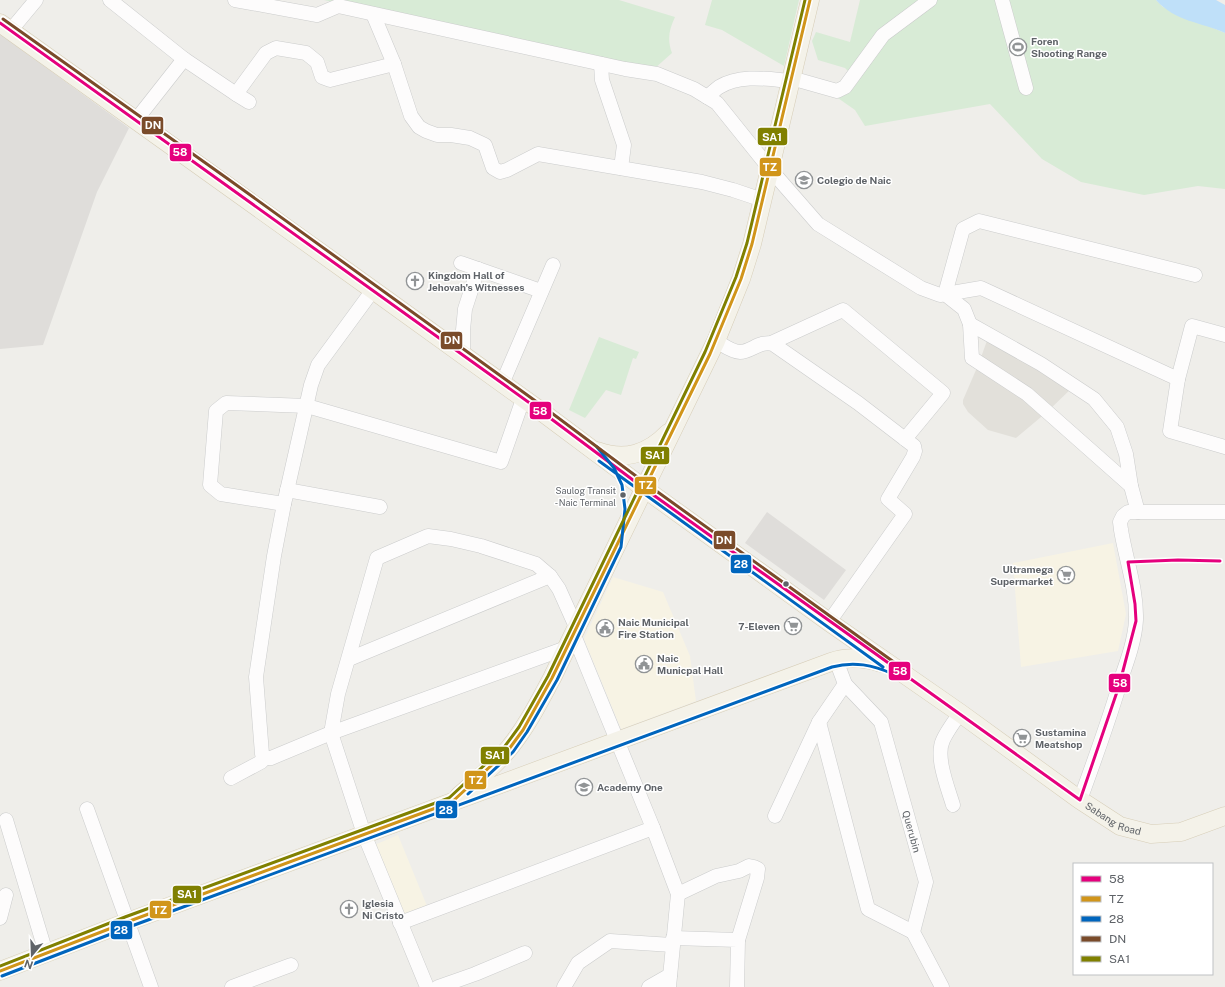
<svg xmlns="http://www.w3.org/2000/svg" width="1225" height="987" font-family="'Public Sans',sans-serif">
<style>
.commercial{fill:#f7f3e4}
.industrial{fill:#dfddda}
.education{fill:#e2e0da}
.green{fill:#d8ebd6}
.water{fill:#bfe0f9}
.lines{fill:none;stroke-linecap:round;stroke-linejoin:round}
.minor-casing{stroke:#cbcccc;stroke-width:15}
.major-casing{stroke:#d7ceb8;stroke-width:19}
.minor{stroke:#fdfcfc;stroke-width:14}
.major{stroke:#f4f2e9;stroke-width:18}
.bus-1-casing{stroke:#fff;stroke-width:6}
.bus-2-casing{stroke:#fff;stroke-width:6}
.bus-3-casing{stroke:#fff;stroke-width:6}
.bus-4-casing{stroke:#fff;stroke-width:6}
.bus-5-casing{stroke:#fff;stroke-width:6}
.bus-1{stroke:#e5007d;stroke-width:3}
.bus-2{stroke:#d1951a;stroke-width:3}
.bus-3{stroke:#0065bd;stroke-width:3}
.bus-4{stroke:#7a4b2a;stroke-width:3}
.bus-5{stroke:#808000;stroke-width:3}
.bus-dot{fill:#5f6368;stroke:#fff;stroke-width:1.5}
.labels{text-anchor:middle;stroke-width:3;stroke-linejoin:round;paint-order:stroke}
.bus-label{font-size:9px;fill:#5f6368;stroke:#fff;text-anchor:end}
.poi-label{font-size:10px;font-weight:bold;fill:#5f6368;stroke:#fff;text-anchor:start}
.street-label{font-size:10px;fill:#5f6368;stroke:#fff}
.line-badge{stroke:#fff;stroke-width:1.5}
.badge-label{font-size:11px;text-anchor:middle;font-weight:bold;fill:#fff}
</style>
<rect width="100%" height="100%" fill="#efeeea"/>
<!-- commercial -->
<path class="commercial" d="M1113,543L1126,614L1118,651L1021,667L1013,563Z
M613,577L663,592L690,656L696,701L621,729L584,639Z
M398,835L427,906L401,915L372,846Z"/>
<!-- industrial -->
<path class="industrial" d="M0,34L129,128L97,192L43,345L0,349Z
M767,512L846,570L824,600L745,543Z"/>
<!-- education -->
<path class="education" d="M989,335L1074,386L1047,412L1016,438L988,430L968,412L963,404V400L979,363Z"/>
<!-- green -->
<path class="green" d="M324,0H619L675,17C669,30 667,39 672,53L654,69Z
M712,0H799L784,66L722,30L705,25Z
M860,0H1156L1163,7L1225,33V189L1198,186L1144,195L1081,182L1042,159L990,104L865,126L855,110L835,96C848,93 851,93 858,81L845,68L818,60L812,41L816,32L850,42Z
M599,337L639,352L636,359L633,358L621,395L606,390L585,418L569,410Z"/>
<!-- water -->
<path class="water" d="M1156,0H1216L1225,5V33C1201,22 1176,22 1156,0Z"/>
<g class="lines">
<defs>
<g id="minor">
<path d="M110,0L184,59"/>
<path d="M235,0L317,15L338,6L625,69L657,74L694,89L717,103L770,169L818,224L921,288L940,295L981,288L1178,379"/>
<path d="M1002,0L1026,88"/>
<path d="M373,14L394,64L411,116L419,127L426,131L437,135H451L470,138L485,145L493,168L500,172L507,170L538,154L702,182L733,190L763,200"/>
<path d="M11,30L36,0"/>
<path d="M601,64L602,80L624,145L621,168"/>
<path d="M791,78L837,91L845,87L883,35L930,0"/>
<path d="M236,94L249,102"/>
<path d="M707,97C711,94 715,90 719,87C740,74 768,79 790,81"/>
<path d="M136,120L184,59L236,94L266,53L276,48L306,53L317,62L322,77L330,80L394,64"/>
<path d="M461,263L541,291"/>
<path d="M373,290L318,365L311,385L284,504L274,556L256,677L262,754L265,758H271L331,733L566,648"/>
<path d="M970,324L1041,364L1094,399L1117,427L1126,454L1131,486"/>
<path d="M1225,335L1192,326L1178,379L1170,431L1225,447"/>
<path d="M716,341C723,345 732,352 740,352C751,352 760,340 773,344L858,403L914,446L915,451L913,457L888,499L905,514L829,622"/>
<path d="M771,343L843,310L943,393L905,439"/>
<path d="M463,356V330L465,309L478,269"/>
<path d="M502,384L553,265"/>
<path d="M287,490L380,507"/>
<path d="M284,504L221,494L210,485L216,411L226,403L307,406L501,462L523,399"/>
<path d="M1138,512L1131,486L1027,394L972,358L970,324L964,309L945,294L963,229L979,221L1195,275"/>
<path d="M573,633L653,828L678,894L669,987"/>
<path d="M349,659L550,576"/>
<path id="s1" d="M845,684L881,722L926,882L913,932L942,987"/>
<path d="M819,722L868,909L913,932"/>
<path d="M231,778L261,762L265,758"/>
<path d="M1080,800C1095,759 1110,718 1122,676C1128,659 1135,639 1136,620C1137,590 1126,560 1121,530L1120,522L1123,516L1128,512H1225"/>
<path d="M953,805C948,788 935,757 943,740C947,731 954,722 960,713"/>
<path d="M87,809L151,987"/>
<path d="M775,816L819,722L845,684L836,660"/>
<path d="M6,820L46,953"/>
<path d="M678,894L716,876L739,871L749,866L754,867L758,869L757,878L738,940"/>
<path d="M0,918L6,895"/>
<path d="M400,923L653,828"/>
<path d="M673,938L738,940L737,987"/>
<path d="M232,987L291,965"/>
<path d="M427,987L364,834L331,733L338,694L377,558L428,536L451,539L481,546L536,564L550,576L559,589L576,627"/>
<path d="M438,987L475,974L525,953"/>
<path d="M564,987L578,963L610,941L672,945"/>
<path d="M649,987L670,975"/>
</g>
<g id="major">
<path id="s2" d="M0,23L373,290L538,409L645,489L829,622L960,713L1080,800L1120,826L1151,834L1181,832L1225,816"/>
<path d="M597,451C625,461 648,454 668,433"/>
<path d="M459,796C475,782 497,764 510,747C527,726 539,702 552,678L716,341L741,279L752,244L810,0"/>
<path d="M0,971L127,922L831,662C848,656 865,658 881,663"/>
</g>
</defs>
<!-- minor casing -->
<use href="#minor" class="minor-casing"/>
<!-- major casing -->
<use href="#major" class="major-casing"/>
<!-- minor -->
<use href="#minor" class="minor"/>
<!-- major -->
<use href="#major" class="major"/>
<defs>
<path id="bus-1" d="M0,23L538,409L645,489L1080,800
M1128,562L1178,560L1220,561
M1080,800L1119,686L1136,621L1135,604L1128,562"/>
<path id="bus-2" d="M0,971L127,922L452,802L509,749L523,730L552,678L710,354L741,279L752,244L810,0"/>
<path id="bus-3" d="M599,461L883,667
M468,794L513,752L527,732L557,680L621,547L625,509L622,485L614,468L597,447
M2,976L129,927L832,667C854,661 873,665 893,674"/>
<path id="bus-4" d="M3,19L228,179L541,405L648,485L898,665"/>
<path id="bus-5" d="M0,966L125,917L449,798L505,746L519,727L548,676L705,352L736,277L747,243L805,0"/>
</defs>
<!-- bus-1 casing -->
<use href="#bus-1" class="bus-1-casing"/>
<!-- bus-2 casing -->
<use href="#bus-2" class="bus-2-casing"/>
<!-- bus-3 casing -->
<use href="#bus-3" class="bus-3-casing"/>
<!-- bus-4 casing -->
<use href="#bus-4" class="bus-4-casing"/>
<!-- bus-5 casing -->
<use href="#bus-5" class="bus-5-casing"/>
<!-- bus-1 -->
<use href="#bus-1" class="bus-1"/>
<!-- bus-2 -->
<use href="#bus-2" class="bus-2"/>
<!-- bus-3 -->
<use href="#bus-3" class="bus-3"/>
<!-- bus-4 -->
<use href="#bus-4" class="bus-4"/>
<!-- bus-5 -->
<use href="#bus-5" class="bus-5"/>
</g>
<!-- icons -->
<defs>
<symbol id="stadium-ring" viewBox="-11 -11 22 22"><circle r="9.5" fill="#fff" stroke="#919496" stroke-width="1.5"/><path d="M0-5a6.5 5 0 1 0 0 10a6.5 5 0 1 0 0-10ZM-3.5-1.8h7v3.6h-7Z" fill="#919496"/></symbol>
<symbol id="school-ring" viewBox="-11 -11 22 22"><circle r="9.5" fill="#fff" stroke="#919496" stroke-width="1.5"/><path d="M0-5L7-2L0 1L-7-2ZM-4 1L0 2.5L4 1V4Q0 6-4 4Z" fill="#919496"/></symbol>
<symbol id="church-ring" viewBox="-11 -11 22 22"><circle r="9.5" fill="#fff" stroke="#919496" stroke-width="1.5"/><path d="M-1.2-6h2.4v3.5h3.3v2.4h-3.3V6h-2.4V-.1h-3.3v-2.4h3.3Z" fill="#919496"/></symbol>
<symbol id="supermarket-ring" viewBox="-11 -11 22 22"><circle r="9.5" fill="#fff" stroke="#919496" stroke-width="1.5"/><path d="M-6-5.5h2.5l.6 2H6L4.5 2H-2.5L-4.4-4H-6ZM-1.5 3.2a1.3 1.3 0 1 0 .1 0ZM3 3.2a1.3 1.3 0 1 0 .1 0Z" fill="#919496"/></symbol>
<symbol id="civic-ring" viewBox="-11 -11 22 22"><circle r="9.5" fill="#fff" stroke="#919496" stroke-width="1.5"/><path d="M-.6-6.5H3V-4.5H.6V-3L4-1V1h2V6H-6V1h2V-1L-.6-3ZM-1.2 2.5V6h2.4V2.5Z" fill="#919496"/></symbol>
</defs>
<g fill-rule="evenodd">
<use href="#stadium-ring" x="1008" y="37" width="20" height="20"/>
<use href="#school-ring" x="794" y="170" width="20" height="20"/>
<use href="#church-ring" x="405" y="271" width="20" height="20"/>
<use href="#supermarket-ring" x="1056" y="565" width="20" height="20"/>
<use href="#supermarket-ring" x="783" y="616" width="20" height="20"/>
<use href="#civic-ring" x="595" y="618" width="20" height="20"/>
<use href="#civic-ring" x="634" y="654" width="20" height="20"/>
<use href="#supermarket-ring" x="1012" y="728" width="20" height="20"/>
<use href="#school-ring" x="574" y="777" width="20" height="20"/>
<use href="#church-ring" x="339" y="899" width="20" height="20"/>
</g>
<!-- markers -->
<g class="bus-dot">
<circle cx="623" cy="495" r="3.5"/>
<circle cx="786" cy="584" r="3.5"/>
</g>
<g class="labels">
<!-- bus labels -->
<g class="bus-label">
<text x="616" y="494">Saulog Transit<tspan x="616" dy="12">- Naic Terminal</tspan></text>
</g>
<!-- poi labels -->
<g class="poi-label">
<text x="1031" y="45">Foren<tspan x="1031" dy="12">Shooting Range</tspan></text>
<text x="817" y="184">Colegio de Naic</text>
<text x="428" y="279">Kingdom Hall of<tspan x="428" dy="12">Jehovah's Witnesses</tspan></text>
<text x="1053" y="573" text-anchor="end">Ultramega<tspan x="1053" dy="12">Supermarket</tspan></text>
<text x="618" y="626">Naic Municipal<tspan x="618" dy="12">Fire Station</tspan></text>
<text x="780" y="630" text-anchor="end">7-Eleven</text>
<text x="657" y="662">Naic<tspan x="657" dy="12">Municpal Hall</tspan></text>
<text x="1035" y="736">Sustamina<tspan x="1035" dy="12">Meatshop</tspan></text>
<text x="597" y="791">Academy One</text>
<text x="362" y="907">Iglesia<tspan x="362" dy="12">Ni Cristo</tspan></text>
</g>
<!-- street labels -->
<g class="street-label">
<text dy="4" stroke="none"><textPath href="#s2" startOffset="1369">Sabang Road</textPath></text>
<text dy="4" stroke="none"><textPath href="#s1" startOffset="166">Querubin</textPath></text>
</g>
</g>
<g class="line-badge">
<rect x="141" y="116" width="23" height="19" rx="4" fill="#7a4b2a"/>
<rect x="757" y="127" width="31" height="19" rx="4" fill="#808000"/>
<rect x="169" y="143" width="23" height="19" rx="4" fill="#e5007d"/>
<rect x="759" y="157" width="23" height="20" rx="4" fill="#d1951a"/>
<rect x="440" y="331" width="23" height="19" rx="4" fill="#7a4b2a"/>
<rect x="529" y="401" width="23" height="19" rx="4" fill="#e5007d"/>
<rect x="640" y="446" width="30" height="19" rx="4" fill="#808000"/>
<rect x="634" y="476" width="23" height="19" rx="4" fill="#d1951a"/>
<rect x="713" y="530" width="23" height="20" rx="4" fill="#7a4b2a"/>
<rect x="730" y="554" width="22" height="20" rx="4" fill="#0065bd"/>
<rect x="888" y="661" width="23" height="20" rx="4" fill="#e5007d"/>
<rect x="1108" y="673" width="23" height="20" rx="4" fill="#e5007d"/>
<rect x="480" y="746" width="30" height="19" rx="4" fill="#808000"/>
<rect x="464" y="770" width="23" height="20" rx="4" fill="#d1951a"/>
<rect x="435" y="800" width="23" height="19" rx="4" fill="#0065bd"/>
<rect x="172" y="885" width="30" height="19" rx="4" fill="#808000"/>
<rect x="149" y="900" width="23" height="19" rx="4" fill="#d1951a"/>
<rect x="110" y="920" width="23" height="20" rx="4" fill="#0065bd"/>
</g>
<g class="badge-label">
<text x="153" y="129">DN</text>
<text x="772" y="141">SA1</text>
<text x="180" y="156">58</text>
<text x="770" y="171">TZ</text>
<text x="452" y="344">DN</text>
<text x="540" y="415">58</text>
<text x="655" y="459">SA1</text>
<text x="646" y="489">TZ</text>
<text x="724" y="544">DN</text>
<text x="741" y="568">28</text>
<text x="900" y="675">58</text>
<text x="1120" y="687">58</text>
<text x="495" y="759">SA1</text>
<text x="476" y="784">TZ</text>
<text x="446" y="814">28</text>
<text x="187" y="898">SA1</text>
<text x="160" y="914">TZ</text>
<text x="121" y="934">28</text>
</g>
<!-- legend -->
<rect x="1073" y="863" width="140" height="112" fill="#ffffff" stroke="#bfc1c3"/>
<rect x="1081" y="876" width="20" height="6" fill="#e5007d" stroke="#bfc1c3"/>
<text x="1109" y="883" font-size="12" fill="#5f6368">58</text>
<rect x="1081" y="896" width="20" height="6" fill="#d1951a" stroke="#bfc1c3"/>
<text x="1109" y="903" font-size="12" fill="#5f6368">TZ</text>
<rect x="1081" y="916" width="20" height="6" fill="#0065bd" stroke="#bfc1c3"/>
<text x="1109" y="923" font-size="12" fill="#5f6368">28</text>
<rect x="1081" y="936" width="20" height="6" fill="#7a4b2a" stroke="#bfc1c3"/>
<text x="1109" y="943" font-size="12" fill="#5f6368">DN</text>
<rect x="1081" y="956" width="20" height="6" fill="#808000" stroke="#bfc1c3"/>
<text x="1109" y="963" font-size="12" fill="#5f6368">SA1</text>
<!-- north arrow -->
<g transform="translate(32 955) rotate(199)" stroke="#ffffff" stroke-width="3" paint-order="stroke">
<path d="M0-3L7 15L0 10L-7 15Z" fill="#5f6368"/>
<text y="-6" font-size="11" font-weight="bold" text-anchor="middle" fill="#5f6368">N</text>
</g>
</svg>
